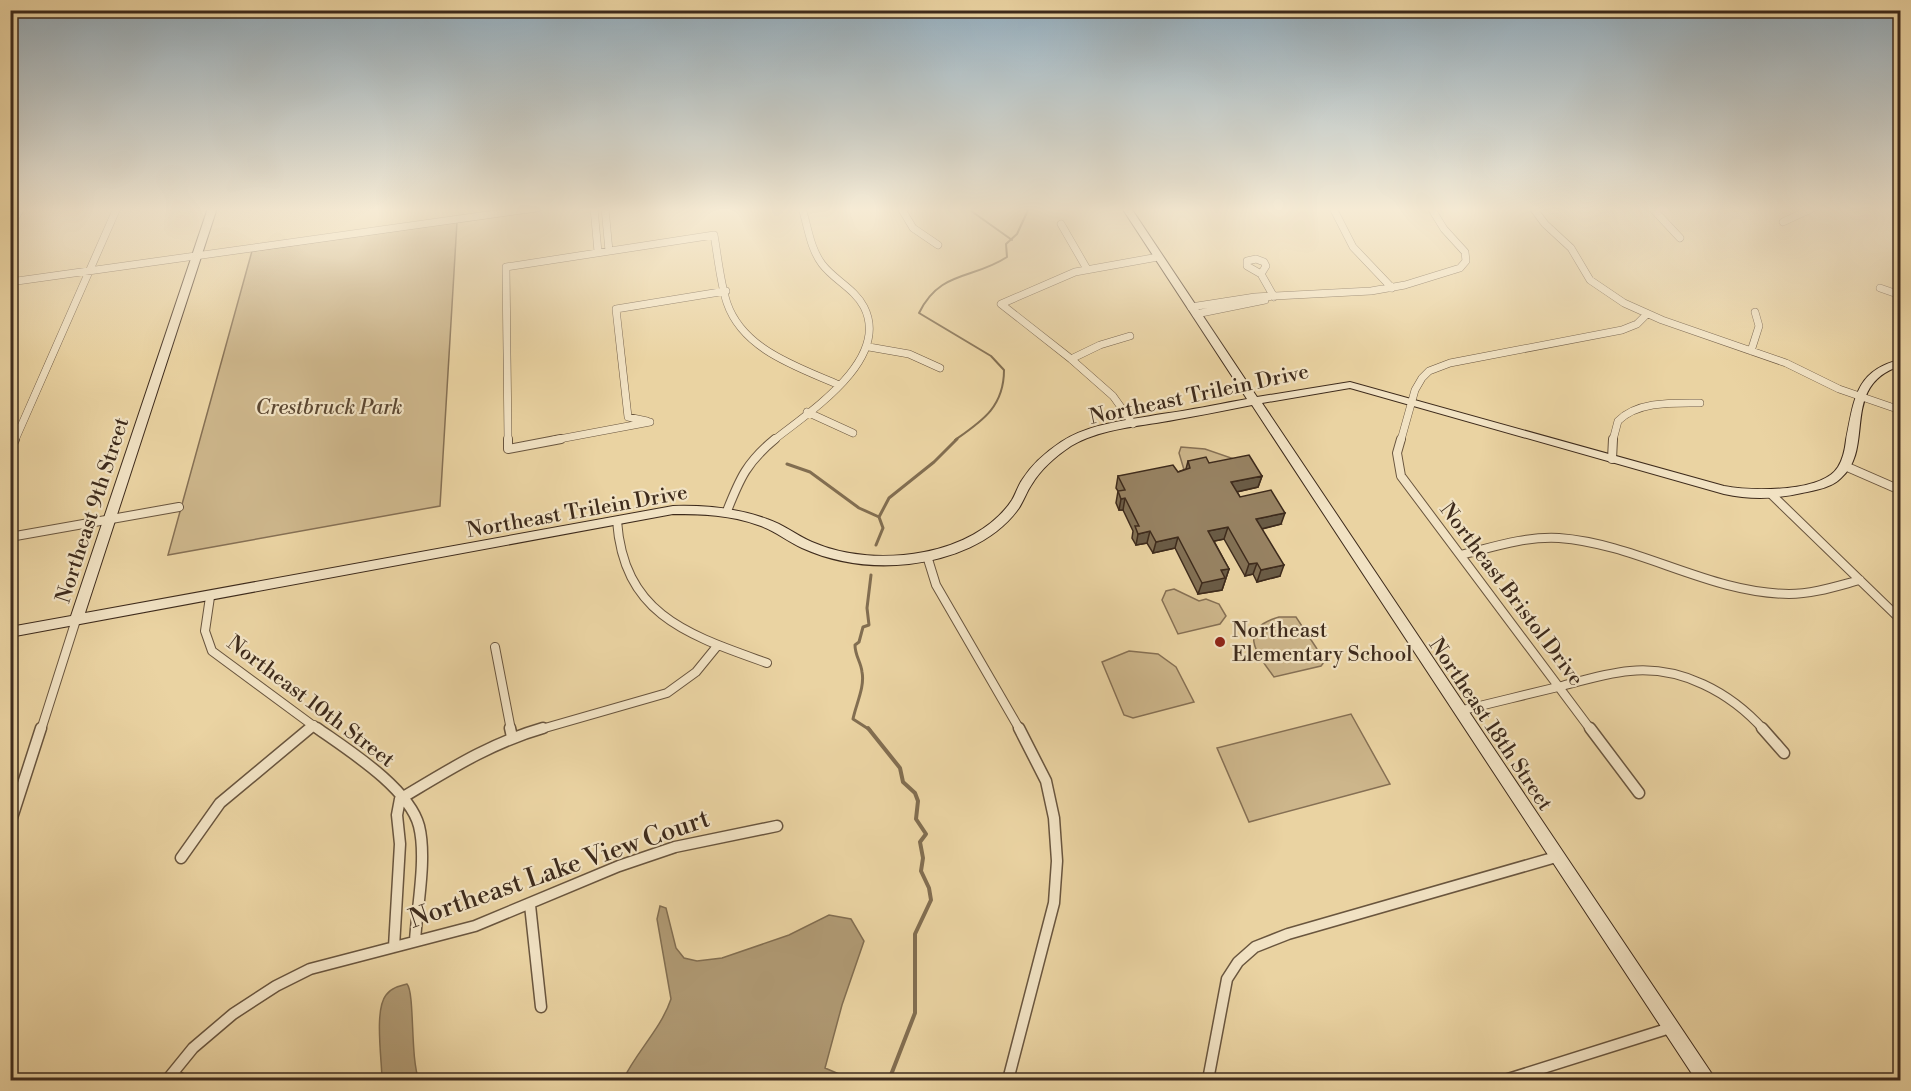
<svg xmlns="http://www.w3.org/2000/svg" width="1911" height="1091" font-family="'Libre Bodoni',serif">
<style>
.green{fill:#cdb68b;stroke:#867054;stroke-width:1.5}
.water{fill:#b09a74;stroke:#826e51;stroke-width:1.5}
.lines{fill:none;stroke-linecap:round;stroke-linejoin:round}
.stream-far2{stroke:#826e51;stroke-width:2}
.stream-far1{stroke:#826e51;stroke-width:3}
.stream{stroke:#826e51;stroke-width:4}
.street-far2-casing{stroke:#69553e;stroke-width:8}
.street-far1-casing{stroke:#69553e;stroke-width:10}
.street-casing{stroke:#69553e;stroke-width:13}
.secondary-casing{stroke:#3e2b1c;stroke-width:2}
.street-far2{stroke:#f1e2c3;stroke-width:7}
.street-far1{stroke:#f1e2c3;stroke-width:8}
.street{stroke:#f1e2c3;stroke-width:10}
.secondary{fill:#f1e2c3;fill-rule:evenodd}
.wall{fill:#827054;stroke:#3e2b1c;stroke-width:1.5}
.shaded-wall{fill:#6a5b45;stroke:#3e2b1c;stroke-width:1.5}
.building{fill:#978262;stroke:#3e2b1c;stroke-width:1.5}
.poi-dot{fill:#8f2418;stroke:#f1e2c3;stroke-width:2}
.labels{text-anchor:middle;stroke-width:4.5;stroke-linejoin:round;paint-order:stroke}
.street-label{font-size:21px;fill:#3e2b1c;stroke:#f1e2c3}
.park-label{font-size:21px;font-style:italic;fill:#5b4732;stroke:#f1e2c3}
.poi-label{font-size:21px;fill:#3e2b1c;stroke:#f1e2c3;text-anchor:start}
.near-street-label{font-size:26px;fill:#3e2b1c;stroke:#f1e2c3}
</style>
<rect width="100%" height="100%" fill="#ead3a2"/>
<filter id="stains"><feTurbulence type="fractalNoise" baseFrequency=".00333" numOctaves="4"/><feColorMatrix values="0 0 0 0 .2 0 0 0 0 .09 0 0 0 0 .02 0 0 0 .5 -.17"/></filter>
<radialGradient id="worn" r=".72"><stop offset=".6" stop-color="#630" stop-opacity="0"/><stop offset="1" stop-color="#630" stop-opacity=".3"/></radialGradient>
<!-- green -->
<path class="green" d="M457,222L440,506L168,555L252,251Z
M1181,447L1205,449L1240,461L1185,473L1179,453Z
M1174,589L1199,601L1206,599L1219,604L1226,616L1220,624L1178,634L1162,600L1166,591Z
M1279,617H1296L1325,661L1321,666L1274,677C1256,653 1237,629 1279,617Z
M1129,651L1158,654L1176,667L1194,702L1133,718L1124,715L1102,662Z
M1351,714L1390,784L1249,822L1217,748Z"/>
<!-- water -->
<path class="water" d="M660,906L666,908L676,948L684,958L697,961L722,958L789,935L829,915L851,919L864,941L842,1005L825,1068L846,1077L845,1080H623C636,1052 661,1029 671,999L657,919Z
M407,984C415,993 410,1059 419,1080H382C382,1060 374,1010 386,995C391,988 399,986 407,984Z"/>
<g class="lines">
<!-- stream-far2 -->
<path class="stream-far2" d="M967,208L1012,240
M955,440C982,421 1004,407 1004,370L991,356L919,313C940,270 972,280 1007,257L1006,244L1017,234L1029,208"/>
<!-- stream-far1 -->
<path class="stream-far1" d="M787,464L810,472L859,508L879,517
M876,545L883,528L879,517L889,498L934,462L957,439
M870,730L853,719C856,704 865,687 862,672C861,662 855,656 855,645L859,642L863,627L869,625L867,608L871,575"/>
<!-- stream -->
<path class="stream" d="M868,728L900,768L903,782L915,793L918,801L916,819L926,834L920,842L923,858L921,871L929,888L931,900L915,934V1013L889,1080"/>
<defs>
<path id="street-far2" d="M594,208L598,252
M605,208L609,251
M901,208L913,228L938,245
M1333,208L1353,247L1392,288
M1533,208L1545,224L1571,248L1590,280L1624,303L1662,320L1786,363L1839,389L1900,410
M1652,208L1680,238
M1783,222L1813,208
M1061,224L1087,269
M10,227L21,208
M1256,259L1264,262L1266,266L1261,274L1247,266V261Z
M1261,274L1274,297
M10,282L537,208
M1880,288L1900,295
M1191,307L1255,297L1371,291L1405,285L1460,268L1466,261L1465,252L1444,229L1431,208
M1196,314L1265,300
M869,347L909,354L940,368
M1751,351L1759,326L1755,312
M1071,359L1100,345L1130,336
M807,412L853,433
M647,421L628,417L616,309L726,291
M1133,424L1113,396L1071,359L1001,304L1075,272L1158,257
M15,440L117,208
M508,440L506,267L714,235C718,257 720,282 727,303C743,350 798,367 839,385
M554,440L650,422
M774,440C809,412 891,360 864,307C855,289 834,280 822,264C810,248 808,227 802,208
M1401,440L1415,390L1422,378L1429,371L1450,363L1622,330L1637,324L1647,314
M1613,440L1618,421C1638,401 1673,403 1700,403"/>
<path id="street-far1" d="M508,439V449L561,439
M1401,439L1397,453L1401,476L1591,730
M10,451L15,439
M1612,459L1613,439
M1845,466L1900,490
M1772,495L1900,619
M727,511C740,478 747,462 775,439
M617,521C624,616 689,635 767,663
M10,537L179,507
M1461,555C1493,547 1526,536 1559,538C1639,544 1708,593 1789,594C1813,594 1837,586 1860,580
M927,556L936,585L1020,730
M210,597L205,631L212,651L319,730
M495,647L511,730
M1459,711C1493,703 1528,694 1562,686C1584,680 1607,673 1630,671C1681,666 1730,692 1764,730
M41,730L76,620
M308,730L314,725
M538,730L667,693L696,672L718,645"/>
<path id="street" d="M317,728C348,750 409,788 419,826C427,858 417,907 415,941
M510,728L512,737
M1590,728L1639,793
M1762,728L1784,753
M400,799C447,771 490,743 543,728
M10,824L41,728
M181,858L220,803L310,728
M530,905L541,1007
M394,947L400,844L397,815L400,799
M172,1074L184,1080
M167,1080L193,1048L233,1014L276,986L310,969L475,926L619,866L675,847L777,826
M1008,1080L1054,903L1057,861L1054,818L1046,781L1019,728
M1208,1080L1227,979L1238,962L1255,947L1288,934L1556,857
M1505,1080L1670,1028"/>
<path id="secondary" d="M208,208H217L85,613L673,506C705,505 737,508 767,519C783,524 796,535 812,542C846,557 887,559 924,552C957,546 993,529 1012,500C1016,493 1018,486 1022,480C1032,464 1046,452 1061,442C1090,423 1129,420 1162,414C1191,410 1219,404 1247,399L1122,208H1131L1257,397L1350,382L1724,486C1751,491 1822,493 1838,467C1843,459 1845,449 1846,440C1854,401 1855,370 1900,360V366C1839,386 1876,448 1841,478C1831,488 1816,490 1802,493C1776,499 1751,500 1724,494L1350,388L1262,403L1712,1074L1714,1080H1696L1252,405C1222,411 1192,417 1162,422C1132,427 1098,430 1071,446C1056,456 1041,469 1032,484C1027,491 1024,500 1019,508C994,543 950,559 909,564C873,568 835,563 802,548C787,541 774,530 758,525C731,515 702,514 673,514L10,637V627L71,616Z"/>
</defs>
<!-- street-far2 casing -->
<use href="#street-far2" class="street-far2-casing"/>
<!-- street-far1 casing -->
<use href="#street-far1" class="street-far1-casing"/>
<!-- street casing -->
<use href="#street" class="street-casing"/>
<!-- secondary casing -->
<use href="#secondary" class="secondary-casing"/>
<!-- street-far2 -->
<use href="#street-far2" class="street-far2"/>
<!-- street-far1 -->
<use href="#street-far1" class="street-far1"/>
<!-- street -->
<use href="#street" class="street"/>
<!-- secondary -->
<use href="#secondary" class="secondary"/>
</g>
<!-- wall -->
<path class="wall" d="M1188,461L1209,463L1262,476L1258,487L1237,492L1240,497L1281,524L1262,529L1280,576L1257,582L1253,574L1245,576L1224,539L1214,541L1229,569L1222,590L1198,594L1175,548L1153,553L1147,543L1136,545L1132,538L1133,531L1123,510H1119L1116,503L1118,491L1116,488L1118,476L1178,472L1186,469Z"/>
<!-- shaded-wall -->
<path class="shaded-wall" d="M1262,476L1258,487L1227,494L1231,482Z
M1125,498L1123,510H1119L1121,499Z
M1285,513L1281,524L1253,531L1256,519Z
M1228,527L1224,539L1205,543L1208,531Z
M1150,531L1147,543L1136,545L1138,534Z
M1178,537L1175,548L1153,553L1156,542Z
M1257,563L1253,574L1245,576L1249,564Z
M1284,565L1280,576L1257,582L1261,570Z
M1229,569L1222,590L1198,594L1202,583L1221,570Z"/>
<!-- building -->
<path class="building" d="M1249,455L1262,476L1231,482L1240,497L1271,490L1285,513L1256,519L1284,565L1261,570L1257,563L1249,564L1228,527L1208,531L1229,569L1221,570L1225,578L1202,583L1178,537L1156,542L1150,531L1138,534L1135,526H1139L1125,498L1121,499L1118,491L1125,490L1118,476L1173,465L1178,472L1190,468L1188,461L1206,457L1209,463Z"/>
<!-- sky -->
<linearGradient id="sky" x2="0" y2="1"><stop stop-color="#91aaba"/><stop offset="0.58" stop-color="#f6ebd5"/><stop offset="1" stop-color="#f6ebd5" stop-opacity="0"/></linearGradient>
<rect width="1911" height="361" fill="url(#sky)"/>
<!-- markers -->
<circle class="poi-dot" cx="1220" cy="642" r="6"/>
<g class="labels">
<!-- street labels -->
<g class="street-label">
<text transform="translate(1199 394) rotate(-12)" y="7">Northeast Trilein Drive</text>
<text transform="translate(92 510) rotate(-72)" y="7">Northeast 9th Street</text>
<text transform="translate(577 511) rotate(-10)" y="7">Northeast Trilein Drive</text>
<text transform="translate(1512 594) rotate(53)" y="7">Northeast Bristol Drive</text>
<text transform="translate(311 701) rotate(37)" y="7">Northeast 10th Street</text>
<text transform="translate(1491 724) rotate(56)" y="7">Northeast 18th Street</text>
</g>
<!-- park labels -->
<g class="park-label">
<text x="329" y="414">Crestbruck Park</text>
</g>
<!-- poi labels -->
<g class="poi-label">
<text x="1232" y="637">Northeast<tspan x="1232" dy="24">Elementary School</tspan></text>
</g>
<!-- near-street labels -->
<g class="near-street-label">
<text transform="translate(559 868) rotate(-19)" y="9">Northeast Lake View Court</text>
</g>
</g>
<!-- margin -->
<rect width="1911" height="1091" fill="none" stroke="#ead3a2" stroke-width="36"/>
<rect x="12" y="12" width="1887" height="1067" fill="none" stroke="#3e2b1c" stroke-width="3"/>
<rect x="18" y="18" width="1875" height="1055" fill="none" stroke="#3e2b1c" stroke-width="1.5"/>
<rect width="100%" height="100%" filter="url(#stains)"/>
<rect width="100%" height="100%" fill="url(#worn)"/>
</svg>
